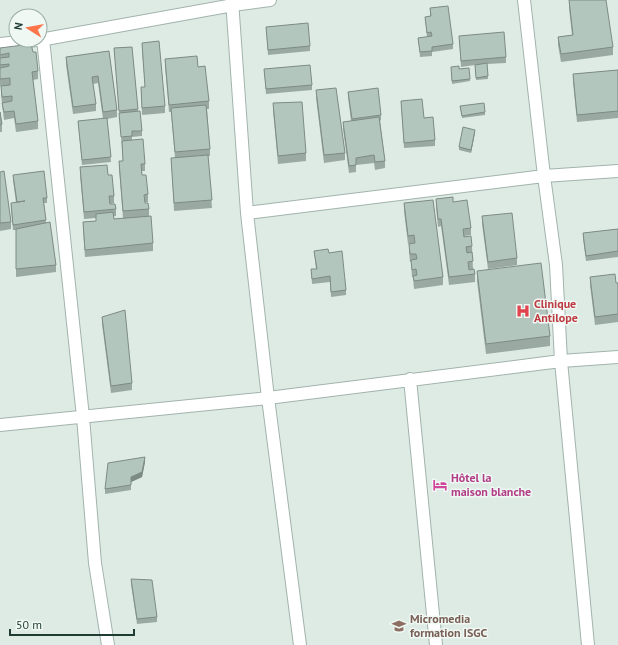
<svg xmlns="http://www.w3.org/2000/svg" width="618" height="645" font-family="'PT Sans',sans-serif">
<style>
.lines{fill:none;stroke-linecap:round;stroke-linejoin:round}
.minor-casing{stroke:#a1b3ac;stroke-width:14}
.minor{stroke:#fff;stroke-width:12}
.wall{fill:#9aaaa3}
.shaded-wall{fill:#7d8b85}
.building{fill:#b3c6be;stroke:#7d8b85}
.labels{text-anchor:middle;stroke-width:3;stroke-linejoin:round;paint-order:stroke}
.health-label{font-size:12px;font-weight:bold;fill:#be3a42;stroke:#eff8f3;text-anchor:start}
.hotel-label{font-size:12px;font-weight:bold;fill:#b23c85;stroke:#eff8f3;text-anchor:start}
.education-label{font-size:12px;font-weight:bold;fill:#785e54;stroke:#eff8f3;text-anchor:start}
</style>
<rect width="100%" height="100%" fill="#deebe5"/>
<g class="lines">
<defs>
<path id="minor" d="M232,0L247,213L268,398L300,645
M524,0L544,176L556,265L561,361L588,645
M43,39L83,417L95,563L108,645
M40,40L233,5L270,0
M0,44L37,40
M247,213L544,176L618,171
M410,379L436,645
M0,425L268,398L561,361L618,357"/>
</defs>
<!-- minor casing -->
<use href="#minor" class="minor-casing"/>
<!-- minor -->
<use href="#minor" class="minor"/>
</g>
<!-- wall -->
<path class="wall" d="M569,0L613,47V55L561,62L558,45V37L572,35L569,8Z
M430,8L453,44V49L432,52V56L420,57L418,38L427,37L425,17L430,16Z
M266,27L310,46V51L268,55Z
M459,36L506,57V63L487,64L488,79L476,80L475,65L461,67Z
M142,43L165,106V113L142,115L141,87H145L142,50Z
M132,47L138,111L142,131V136L132,137V140L145,164V171H142V175L148,194V202H145V203L149,209V216L153,243V251L85,257L83,229V222L96,221V218L84,219L80,175V167L108,175L114,196V203L109,204L116,209V216H114V219L123,218L119,169V161H123L114,48Z
M0,48L33,52L38,71V79L33,80L38,121V129L16,132L14,118L4,120L2,104L1,94V86L10,85L0,86Z
M109,51L117,110V117L107,119L111,162L82,165L78,121L103,119L98,83L93,84L96,104V111L73,114L66,65V57Z
M165,59L198,67L209,101V109H207L210,149V156H208L212,208L174,211L171,158H175L171,112H169L165,66Z
M451,67L459,69L470,79V81L452,84Z
M264,69L312,85V90L266,94Z
M618,70V118L577,122L573,82V74Z
M316,90L345,153V160L324,163L316,98Z
M348,92L381,115V120L380,121L385,161V168L375,170L374,163L356,165V172L349,173L343,129V122L351,121L348,97Z
M401,101L424,118L435,140V146L404,148Z
M273,103L306,153V161L278,164L273,110Z
M460,106L485,112V115L462,118Z
M0,112L2,124V132H0Z
M475,132L471,153L459,150V147Z
M0,172L11,222V229L0,231Z
M13,175L47,198V203H44L46,223L56,265V272L16,277V230H13L11,208V203H16L13,180Z
M436,199L453,202L471,228V235L464,236L472,246L473,269H469V270L475,274V282L449,285L441,226L438,227L436,207Z
M404,203L443,277V285L414,289L413,277H412L411,262H410L409,252V244H414V243L408,244L404,211Z
M482,216L517,258V265L488,269L482,224Z
M618,229V257L586,261L583,239V233Z
M314,251L329,253L346,290V295L331,297L330,282L312,284L311,269H316Z
M477,271L550,336V346L486,354L477,281Z
M590,277L616,283H618V322L595,325L590,285Z
M102,317L132,383V390L111,393L102,324Z
M145,462L142,477L131,482V490L105,494V489Z
M131,579L157,617V622L137,624L131,584Z"/>
<!-- shaded-wall -->
<path class="shaded-wall" d="M475,130V132L471,153V150Z
M145,457V462L142,477L131,482V477Z"/>
<!-- building -->
<path class="building" d="M569,0H606L613,47L561,54L558,37L573,35Z
M448,6L453,44L432,47V51L420,52L418,38L432,36L431,32L427,33L425,17L431,16L430,8Z
M308,23L310,46L268,50L266,27Z
M504,32L506,57L461,61L459,36Z
M159,41L165,106L142,108L141,87H145L142,43Z
M31,44L33,52H36L38,71L32,72L38,121L16,124L14,111L4,112L2,103L12,101V96L2,97L1,86L10,85V78L0,79V68L9,66V64L0,65V58L9,57V53L0,55V48Z
M132,47L138,109L119,111L114,48Z
M109,51L117,110L103,112L98,76L92,77L96,104L73,107L66,57Z
M197,56L198,67L205,66L209,101L169,105L165,59Z
M487,63L488,76L476,78L475,65Z
M310,65L312,85L266,89L264,69Z
M459,66V69L469,68L470,79L452,81L451,67Z
M618,70V111L577,115L573,74Z
M336,88L345,153L324,155L316,90Z
M378,88L381,115L352,119L348,92Z
M422,99L424,118L433,117L435,140L404,143L401,101Z
M302,102L306,153L278,156L273,103Z
M484,103L485,112L462,116L460,106Z
M206,105L210,149L175,152L171,108Z
M140,111L142,131H132V136L121,137L119,113Z
M0,112L2,124L0,125Z
M379,117L385,161L375,162L374,155L356,158V165L349,166L343,122Z
M107,118L111,157L82,160L78,121Z
M463,127L475,130L471,150L459,147Z
M143,139L145,164H141L142,175H146L148,194L144,195L145,203H148L149,209L123,211L119,161H123L122,141Z
M208,155L212,200L174,203L171,158Z
M107,165L108,175H112L114,196H109L110,204H115L116,209L84,212L80,167Z
M4,171L11,222L0,223V172Z
M44,171L47,198H43L46,220L13,225L11,203L25,201L17,202L13,175Z
M453,197V202L467,200L471,228L463,229L464,237L471,236L472,246L466,247L467,253L472,252L473,261L468,262L469,270L474,269L475,274L449,277L441,219H438L436,199Z
M433,200L443,277L414,281L413,276L417,275L416,269L412,270L411,260L417,259L416,254H410L409,244L415,243L414,235L408,236L404,203Z
M113,212L114,219L151,216L153,243L85,250L83,222L96,221V214Z
M512,213L517,258L488,262L482,216Z
M50,222L56,265L16,269V229Z
M618,229V251L586,256L583,233Z
M328,249L329,253L342,251L346,290L331,292L330,276L312,279L311,269H317L314,251Z
M541,263L550,336L486,344L477,271Z
M615,274L616,283H618V314L595,317L590,277Z
M125,310L132,383L111,386L102,317Z
M145,457L142,472L131,477V485L105,489L108,463Z
M131,579L152,580L157,617L137,619Z"/>
<!-- icons -->
<defs>
<symbol id="hospital-bare" viewBox="-9 -9 18 18"><path d="M-5-5h3v3.5h4V-5h3V5h-3V1.5h-4V5h-3Z" fill="#e0444e" stroke="#eff8f3" stroke-width="2.5" paint-order="stroke"/></symbol>
<symbol id="hotel-bare" viewBox="-9 -9 18 18"><path d="M-6-4.5h1.5V1H6V5H4.5V3h-9V5H-6ZM-4 0a1.8 1.8 0 1 1 3.6 0ZM.5 0V-2.5h3Q6-2.5 6 0Z" fill="#d1479c" stroke="#eff8f3" stroke-width="2.5" paint-order="stroke"/></symbol>
<symbol id="school-bare" viewBox="-9 -9 18 18"><path d="M0-5L7-2L0 1L-7-2ZM-4 1L0 2.5L4 1V4Q0 6-4 4Z" fill="#8d6e63" stroke="#eff8f3" stroke-width="2.5" paint-order="stroke"/></symbol>
</defs>
<g fill-rule="evenodd">
<use href="#hospital-bare" x="513" y="301" width="20" height="20"/>
<use href="#hotel-bare" x="430" y="475" width="20" height="20"/>
<use href="#school-bare" x="389" y="616" width="20" height="20"/>
</g>
<g class="labels">
<!-- health labels -->
<g class="health-label">
<text x="534" y="308">Clinique<tspan x="534" dy="14">Antilope</tspan></text>
</g>
<!-- hotel labels -->
<g class="hotel-label">
<text x="451" y="482">Hôtel la<tspan x="451" dy="14">maison blanche</tspan></text>
</g>
<!-- education labels -->
<g class="education-label">
<text x="410" y="623">Micromedia<tspan x="410" dy="14">formation ISGC</tspan></text>
</g>
</g>
<!-- north arrow -->
<g transform="translate(28 28) rotate(281)"><circle r="19" fill="#eff8f3" stroke="#9bada7"/>
<path d="M0-3L7 15L0 10L-7 15Z" fill="#fd754a"/>
<text y="-6" font-size="11" font-weight="bold" text-anchor="middle" fill="#1e3c34">N</text>
</g>
<!-- scale -->
<path d="M10 629v6h124v-6" fill="none" stroke="#1e3c34" stroke-width="2"/>
<text x="16" y="629" font-size="12" fill="#1e3c34" stroke="#eff8f3" stroke-width="3" paint-order="stroke">50 m</text>
</svg>
